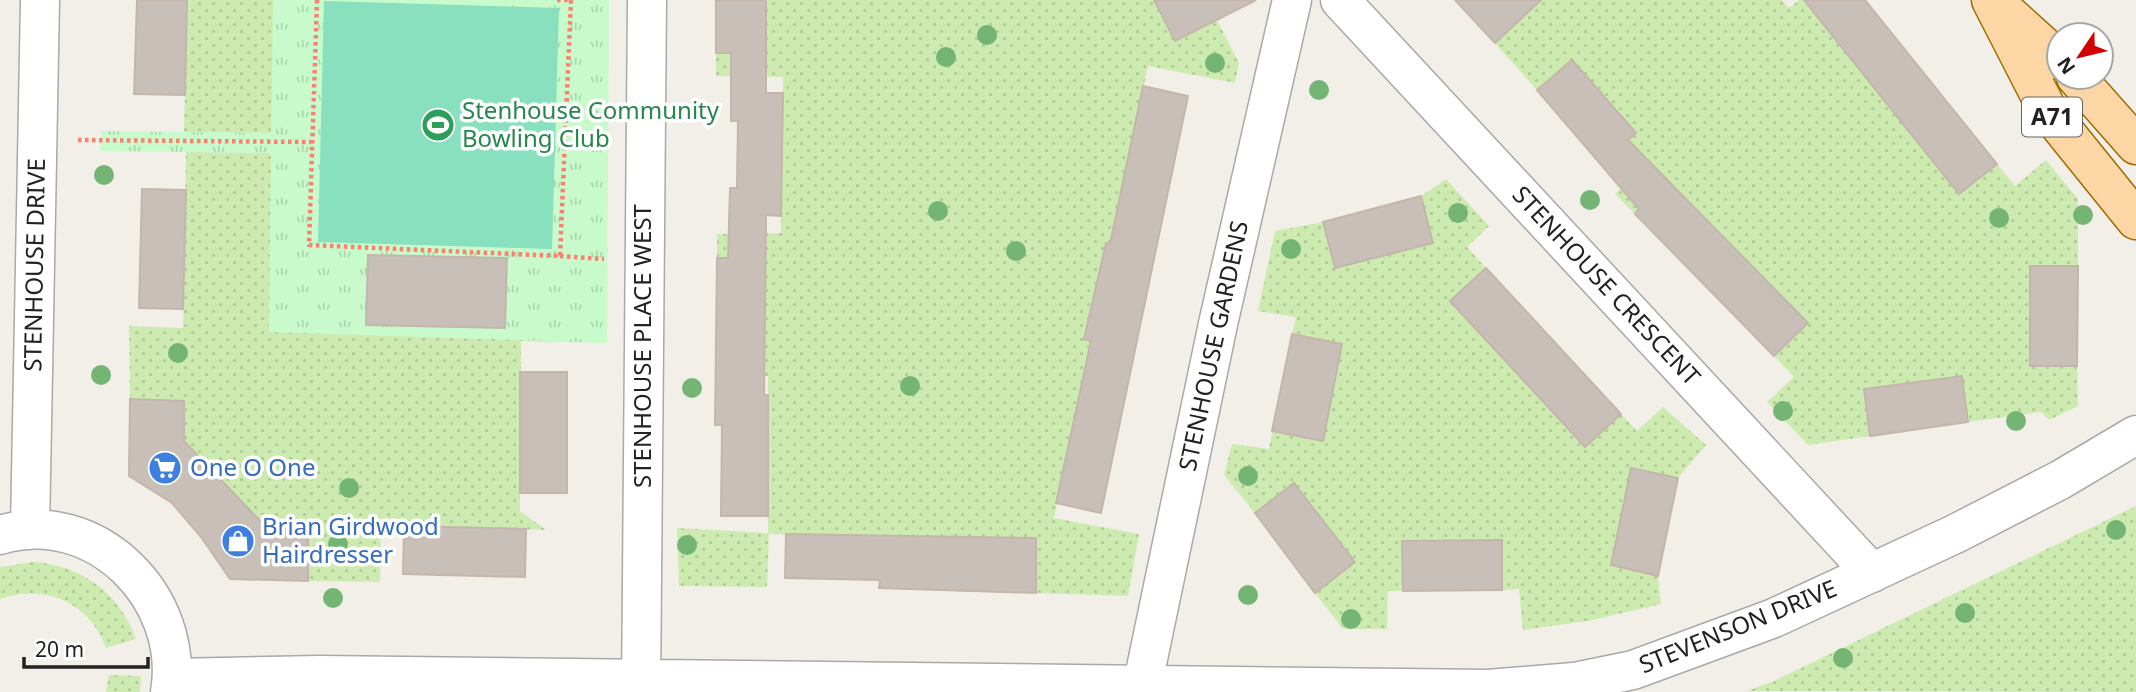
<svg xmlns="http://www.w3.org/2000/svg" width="2136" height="692" font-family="'Noto Sans',sans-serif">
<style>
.grass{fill:url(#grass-dots)}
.park{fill:url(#park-tufts)}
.pitch{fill:#88e0be}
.building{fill:#c7bfb8;stroke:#c4b6ab;stroke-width:2}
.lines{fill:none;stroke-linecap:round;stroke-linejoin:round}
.minor-casing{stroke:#a9a9a9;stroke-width:41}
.major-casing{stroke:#a06b00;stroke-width:41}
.path{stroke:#fa8072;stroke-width:4.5;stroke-dasharray:3.5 3.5;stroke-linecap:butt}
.minor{stroke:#fff;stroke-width:38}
.major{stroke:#fcd6a4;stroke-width:38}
.tree{fill:#74b475}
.labels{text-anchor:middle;stroke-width:7;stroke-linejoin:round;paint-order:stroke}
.shield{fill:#fff;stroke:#646464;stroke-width:2}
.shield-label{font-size:23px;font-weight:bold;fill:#222}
.leisure-label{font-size:24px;fill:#27864d;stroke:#fff;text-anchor:start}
.street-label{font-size:24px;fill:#222;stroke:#fff}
.shop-label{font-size:24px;fill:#366cbe;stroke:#fff;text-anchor:start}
</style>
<defs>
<pattern id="grass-dots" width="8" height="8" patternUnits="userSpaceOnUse" patternTransform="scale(1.75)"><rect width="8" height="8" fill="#cdebb0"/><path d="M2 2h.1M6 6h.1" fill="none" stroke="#b0c997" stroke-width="1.8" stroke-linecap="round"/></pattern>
<pattern id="park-tufts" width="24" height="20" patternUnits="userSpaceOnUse" patternTransform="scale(1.75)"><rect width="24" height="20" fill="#c8facc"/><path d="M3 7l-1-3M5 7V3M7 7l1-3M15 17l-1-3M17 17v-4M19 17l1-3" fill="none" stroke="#acd6af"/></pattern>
</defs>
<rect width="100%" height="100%" fill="#f2efe9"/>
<!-- grass -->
<path class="grass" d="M187,0H306L303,134L184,132Z
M766,0H1154L1175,41L1217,20L1239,63L1235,83L1148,66L1113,226L1159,235L1155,254L1106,243L1084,339L1134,351L1127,378L1084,370L1054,518L1139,534L1128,596L1036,593L1035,538L935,537V590H921V537L769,534L767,587L679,586L677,528L768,533V376L715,374V357H765L766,259L717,258V234L781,233L783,77L716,76V53H766Z
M1518,0H1782L1789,8L1799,0H1865L1872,8L1835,39L1959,193L1997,164L2015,186L2046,160L2078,199V266H2030V366H2077L2078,406L2049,420L2041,412L1968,422L1962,376L1864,389L1870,436L1808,445L1767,402L1794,377L1774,356L1807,322L1668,181L1635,214L1615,194L1622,187L1601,164L1636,133L1572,60L1537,90L1495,43L1528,12Z
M186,152L303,153L301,332L607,343L521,341L520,511L546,530L381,525L380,582L308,581V528L266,527L184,444L183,401L130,399L129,326L183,328Z
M1446,179L1489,226L1467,247L1486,268L1450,301L1585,447L1621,414L1637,431L1663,407L1706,445L1678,478L1631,468L1611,565L1658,576L1661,604L1588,621L1523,630L1519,589L1502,590L1501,540L1402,541L1403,591H1388L1387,629H1343L1315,593L1355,561L1294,483L1255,513L1224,475L1232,444L1269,449L1272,431L1323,441L1342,344L1292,334L1296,317L1258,311L1275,231L1323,222L1336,268L1433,243L1421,196Z
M2136,506V692L1747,691L1774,681Z
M33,562C81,565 120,593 136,639L106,648C90,602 44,583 0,599V567Z
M109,675L141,676L140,692H106Z"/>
<!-- park -->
<path class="park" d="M273,0H609L607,343L269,332L271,153L100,151L101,131L271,133Z"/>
<!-- pitch -->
<path class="pitch" d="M324,1L559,8L552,249L318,242Z"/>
<!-- building -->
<path class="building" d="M137,0H187L185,95L134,94Z
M716,0H766V93H783L781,216L766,215L764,395H768V516H721L722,425H715L717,258H728L730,188H737L738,121H731V53H716Z
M1154,0H1256L1175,41Z
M1455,0H1541L1495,43Z
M1804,0H1865L1997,164L1959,194Z
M1572,60L1636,133L1628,140L1808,323L1774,356L1635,214L1639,209L1537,90Z
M1143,86L1188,96L1101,513L1056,503L1091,341L1084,339L1106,243L1110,244Z
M142,189L186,190L183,309L139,308Z
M1421,196L1433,243L1335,268L1323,222Z
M368,255L507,258L505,328L366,325Z
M2030,266H2078L2077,366H2030Z
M1486,268L1621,414L1585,447L1450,301Z
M1292,334L1342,344L1323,441L1272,431Z
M520,372H567V493H520Z
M1962,376L1968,422L1870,436L1864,389Z
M130,399L184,401V441L266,527H308V581L230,579L201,537L172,503L129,476Z
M1631,468L1678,478L1658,576L1611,565Z
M1294,483L1355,562L1315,593L1255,513Z
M404,526L526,529L525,577L403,574Z
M786,534L1036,538V593L879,588L880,580L785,578Z
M1502,540V590L1403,591L1402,541Z"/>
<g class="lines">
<defs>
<path id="minor" d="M1340,0L1872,573
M30,530L40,0
M0,535C95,506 186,598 170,692
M172,678L320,675L1488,689L1574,682L1633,670L1774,618L1955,534L2060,480L2136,435
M641,692L647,0
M1141,692L1218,324L1292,0"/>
<path id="major" d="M1991,0L2048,111L2136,220
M2007,13L2059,60
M2076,77L2136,145"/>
</defs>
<!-- minor casing -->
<use href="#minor" class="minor-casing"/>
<!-- major casing -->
<use href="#major" class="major-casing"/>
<!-- path -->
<path class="path" d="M317,0L309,245L560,256L571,0H557
M78,140L311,142
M560,256L604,259"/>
<!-- minor -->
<use href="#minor" class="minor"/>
<!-- major -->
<use href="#major" class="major"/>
</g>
<!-- trees -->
<g class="tree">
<circle cx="987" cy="35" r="10"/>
<circle cx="946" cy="57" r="10"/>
<circle cx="1215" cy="63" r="10"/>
<circle cx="1319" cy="90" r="10"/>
<circle cx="104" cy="175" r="10"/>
<circle cx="1590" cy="200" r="10"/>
<circle cx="938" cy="211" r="10"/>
<circle cx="1458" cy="213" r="10"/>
<circle cx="2083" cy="215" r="10"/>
<circle cx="1999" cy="218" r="10"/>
<circle cx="1291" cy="249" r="10"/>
<circle cx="1016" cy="251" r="10"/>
<circle cx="178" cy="353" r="10"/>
<circle cx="101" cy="375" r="10"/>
<circle cx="910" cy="386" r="10"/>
<circle cx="692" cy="388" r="10"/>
<circle cx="1783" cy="411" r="10"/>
<circle cx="2016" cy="421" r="10"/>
<circle cx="1248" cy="476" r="10"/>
<circle cx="349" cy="488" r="10"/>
<circle cx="2116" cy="530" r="10"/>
<circle cx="338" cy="544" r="10"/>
<circle cx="687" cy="545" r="10"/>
<circle cx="1248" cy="595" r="10"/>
<circle cx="333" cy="598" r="10"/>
<circle cx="1965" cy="613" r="10"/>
<circle cx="1351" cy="619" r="10"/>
<circle cx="1843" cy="658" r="10"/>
</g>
<!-- icons -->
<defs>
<symbol id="stadium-disc" viewBox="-11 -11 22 22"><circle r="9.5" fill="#2e9e5b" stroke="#fff"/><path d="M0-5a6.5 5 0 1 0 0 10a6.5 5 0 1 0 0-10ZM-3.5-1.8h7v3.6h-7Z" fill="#fff"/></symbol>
<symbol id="supermarket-disc" viewBox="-11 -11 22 22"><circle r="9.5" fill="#3f7fe0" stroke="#fff"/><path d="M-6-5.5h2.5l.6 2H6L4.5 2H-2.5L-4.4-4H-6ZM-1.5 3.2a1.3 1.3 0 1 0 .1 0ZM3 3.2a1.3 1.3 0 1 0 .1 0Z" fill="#fff"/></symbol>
<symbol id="shop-disc" viewBox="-11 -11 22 22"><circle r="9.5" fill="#3f7fe0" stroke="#fff"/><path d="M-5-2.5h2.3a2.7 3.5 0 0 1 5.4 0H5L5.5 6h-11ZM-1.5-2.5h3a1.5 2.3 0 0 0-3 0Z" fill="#fff"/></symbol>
</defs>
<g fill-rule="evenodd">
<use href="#stadium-disc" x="419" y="106" width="38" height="38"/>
<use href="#supermarket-disc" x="146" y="449" width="38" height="38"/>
<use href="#shop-disc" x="219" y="522" width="38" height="38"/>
</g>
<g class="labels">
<!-- shield labels -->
<rect class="shield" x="2022" y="97.5" width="60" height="39" rx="5"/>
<g class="shield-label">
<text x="2052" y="125">A71</text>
</g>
<!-- leisure labels -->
<g class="leisure-label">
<text x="462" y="119">Stenhouse Community<tspan x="462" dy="28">Bowling Club</tspan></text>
</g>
<!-- street labels -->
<g class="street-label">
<text transform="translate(35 265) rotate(-89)" y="8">STENHOUSE DRIVE</text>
<text transform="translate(1606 286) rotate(47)" y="8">STENHOUSE CRESCENT</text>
<text transform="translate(643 346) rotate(-90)" y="8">STENHOUSE PLACE WEST</text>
<text transform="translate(1214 346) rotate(-78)" y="8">STENHOUSE GARDENS</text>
<text transform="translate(1738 627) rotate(-22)" y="8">STEVENSON DRIVE</text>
</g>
<!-- shop labels -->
<g class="shop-label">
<text x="190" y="476">One O One</text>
<text x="262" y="535">Brian Girdwood<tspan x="262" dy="28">Hairdresser</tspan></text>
</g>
</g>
<!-- north arrow -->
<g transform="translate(2080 56) rotate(235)"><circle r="33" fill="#ffffff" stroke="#a7a7a7" stroke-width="2"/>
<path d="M0-5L12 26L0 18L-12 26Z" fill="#d40000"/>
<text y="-10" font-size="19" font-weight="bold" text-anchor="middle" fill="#222222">N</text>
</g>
<!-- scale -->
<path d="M24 657v10h124v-10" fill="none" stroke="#222222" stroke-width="3.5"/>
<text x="35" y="657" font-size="21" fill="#222222" stroke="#ffffff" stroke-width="5" paint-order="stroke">20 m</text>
</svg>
